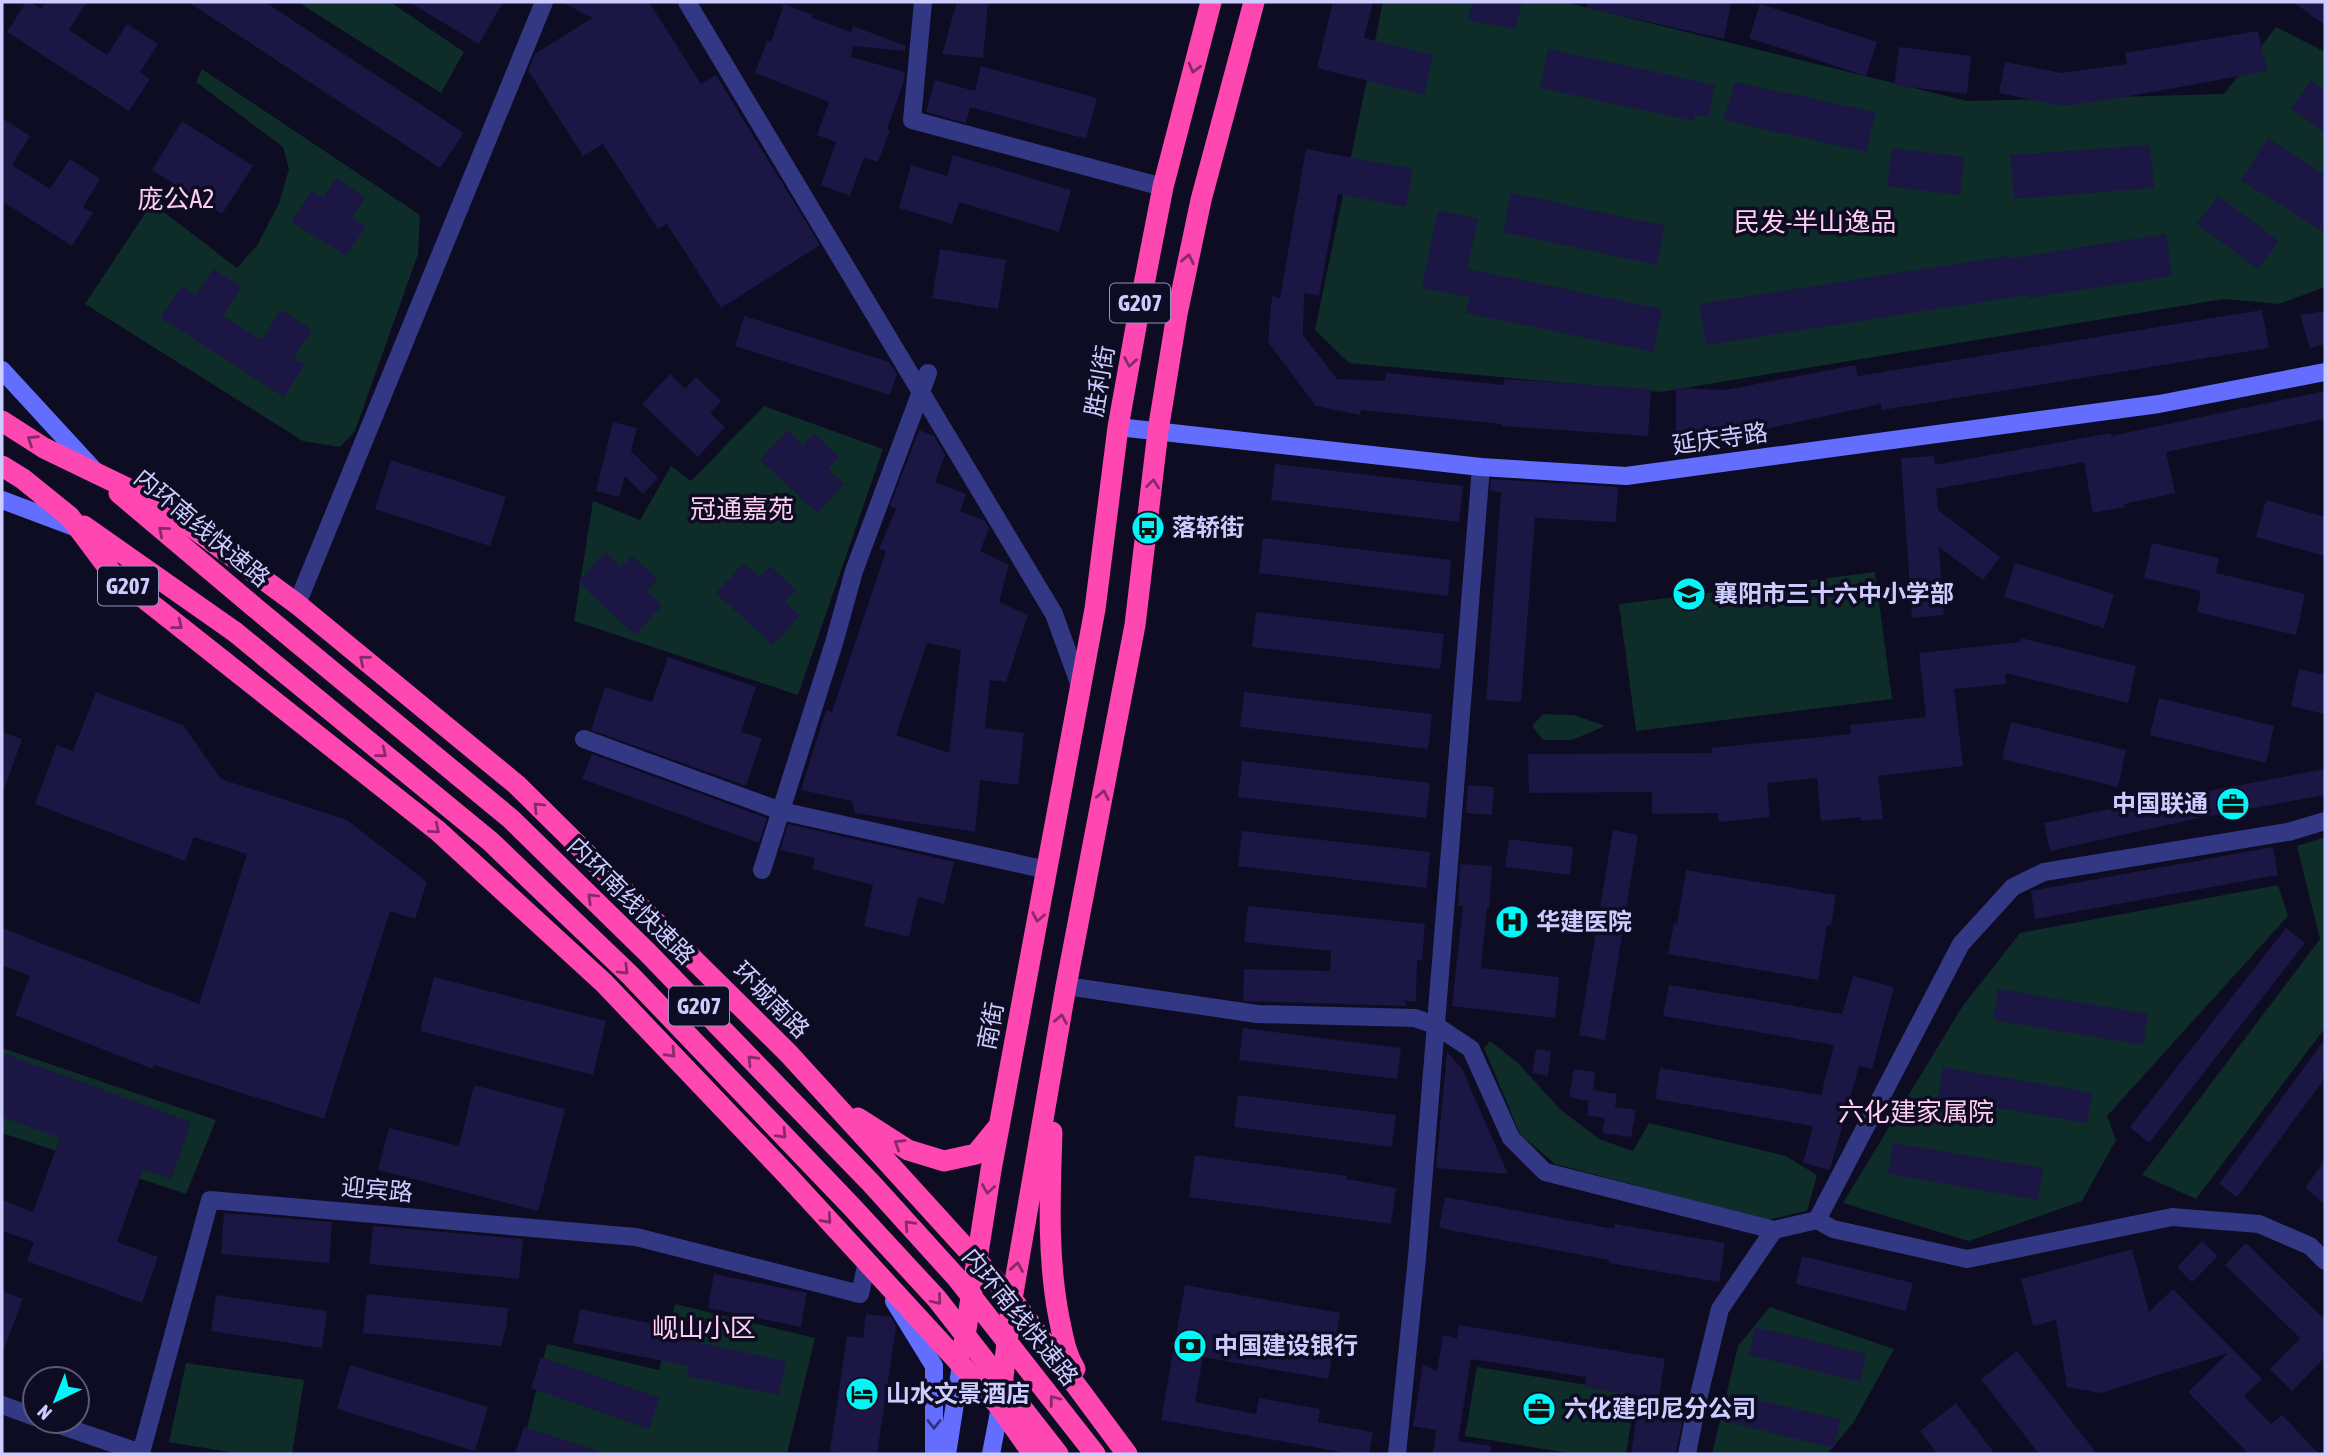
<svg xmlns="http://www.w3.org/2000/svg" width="2327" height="1456" font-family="'Asap Condensed','Noto Sans SC',sans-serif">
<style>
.green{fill:#0e2c28}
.building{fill:#1b1644;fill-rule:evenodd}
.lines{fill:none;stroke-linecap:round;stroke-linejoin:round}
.street{stroke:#333884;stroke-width:18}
.secondary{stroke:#636eff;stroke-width:18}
.highway{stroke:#ff47b1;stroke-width:21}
.highway-bridge{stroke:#ff47b1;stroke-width:21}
.oneway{stroke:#862a6a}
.oneway2{stroke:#2f337a}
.labels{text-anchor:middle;stroke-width:7;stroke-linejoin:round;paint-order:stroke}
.shield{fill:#0d0c22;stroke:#9392bd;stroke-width:2}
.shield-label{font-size:23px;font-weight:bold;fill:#cdccff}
.street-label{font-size:24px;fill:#cdccff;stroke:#0d0c22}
.poi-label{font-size:24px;font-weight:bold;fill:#cdccff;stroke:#0d0c22;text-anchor:start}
.neighbourhood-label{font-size:26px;fill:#ffcef2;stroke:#0d0c22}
</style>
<rect width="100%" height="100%" fill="#0d0c22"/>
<!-- green -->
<path class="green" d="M298,2H390L464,52L441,93Z
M1383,2H1564L1967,101L2224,94L2276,27L2325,52V287L2279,304L2224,299L1661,392L1349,363L1315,330Z
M202,69L420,215L418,254L355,431L340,447L303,441L85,304L152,203L237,268L258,244L279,203L289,169L283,147L196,82Z
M764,406L883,449L798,695L574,621L593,501L640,520L671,466L691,481Z
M1875,572L1892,699L1636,731L1619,604Z
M1543,714L1574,715L1605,726L1572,740H1543L1532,726Z
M2325,837V1028L2196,1199L2142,1175L2320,939L2297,846Z
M2278,885L2288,916L2107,1116L2116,1140L2082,1201L1969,1241L1843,1203L1962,1007L2020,933Z
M1490,1041L1517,1062L1560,1109L1599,1139L1633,1151L1649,1123L1786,1156L1817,1175L1807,1211L1767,1220L1555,1164L1520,1134L1484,1048Z
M2,1048L216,1120L186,1194L2,1133Z
M675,1304L815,1338L787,1454H741L732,1452L731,1454H521L547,1344L659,1370Z
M1770,1307L1894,1349L1854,1422L1827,1454H1712L1738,1346Z
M186,1363L304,1380L292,1454H241L169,1442Z
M1477,1367L1636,1393L1626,1454H1575L1465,1436Z"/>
<!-- building -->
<path class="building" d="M26,2H30L41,9L46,2H87L69,30L107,55L127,24L158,44L140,72L150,79L129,111L7,32Z
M188,2H265L464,133L440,168Z
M409,2H503L479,44Z
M562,2H649L701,84L716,75L820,245L721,308L667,224L658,229L603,144L583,156L528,70L535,54L592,18Z
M957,2H988L983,58L942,54Z
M1333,2H1373L1364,38L1433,55L1424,95L1317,68Z
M1472,2H1522L1515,29L1468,20Z
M1587,2H1731L1724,39L1587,8Z
M2293,2H2325V25Z
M784,4L813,15L812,18L851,32L853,26L906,46L905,51L853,46L851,57L905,72L904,81L887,129L890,130L878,162L864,157L850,196L821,185L836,142L817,135L829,102L755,73L767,41L771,42Z
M1760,4L1877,42L1866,76L1749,38Z
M2258,31L2267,71L2125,97L2063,106L1999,93L2005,62L2062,73L2127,64L2125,53Z
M1899,47L1971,56L1967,94L1894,85Z
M1548,49L1715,85L1708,117L1695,115L1694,121L1540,88Z
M981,66L1097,98L1086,139L970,107L966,123L926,112L935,80L975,91Z
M2311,80L2325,90V133L2291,108Z
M1735,82L1875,112L1867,152L1723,120Z
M2,118L30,136L12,165L50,189L70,159L100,179L83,207L93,213L72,246L2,201Z
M182,121L253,166L222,214L152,170Z
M2268,138L2325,175V233L2241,180Z
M2150,145L2154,188L2014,199L2010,155Z
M1892,148L1964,157L1960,195L1887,186Z
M1306,149L1413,169L1406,207L1338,194L1319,296L1304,293L1303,335L1337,379L1385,381L1386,373L1504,385V379L1651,389L1648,436L1502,426V424L1361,410L1360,415L1316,406L1268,342L1272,296L1280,298Z
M953,155L1071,190L1059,232L959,202L952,224L899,208L911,165L947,176Z
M336,178L365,197L352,218L366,226L346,256L292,222L312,191L323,198Z
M1511,193L1665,226L1657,265L1503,232Z
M2218,196L2279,241L2258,269L2197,224Z
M1438,210L1478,219L1467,269L1662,309L1653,352L1466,313L1470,297L1422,288Z
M2166,234L2172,276L2028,298L2027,295L1706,345L1699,304L2006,256L2007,259Z
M940,249L1006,260L998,309L932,298Z
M213,269L242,287L223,316L262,340L281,310L312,330L294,358L305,364L284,397L161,318L182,286L196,295Z
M2262,310L2269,348L1882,410L1881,404L1733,436L1676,435V388L1726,390L1855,365L1858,376Z
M2325,311V344L2310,348L2300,315Z
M744,316L889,362L897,374L890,395L735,346Z
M670,374L685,389L696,377L721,401L710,413L725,427L698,457L642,404Z
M2325,391V419L2166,452L2175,493L2124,504L2125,507L2093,513L2084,462L1936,489L1938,510L2000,557L1983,580L1939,547L1944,615L1912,618L1901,458L1934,456L1935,465L2111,433V436Z
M613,422L637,428L631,451L658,478L643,494L625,476L619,497L596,491Z
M788,430L803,445L814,433L839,457L828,469L844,484L817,513L760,460Z
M919,430L934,436L945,455L935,482L966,494L960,511L985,521L989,528L980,551L1009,565L999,602L1028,615L1006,682L990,680L985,728L1024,733L1018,785L980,780L975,832L855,813L852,801L801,790L826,710L832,712L886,551L879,549L896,509L890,506ZM927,643L961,650L949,753L896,735Z
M391,460L506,497L490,546L375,509Z
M1275,464L1463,486L1459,522L1271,500Z
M1491,479L1618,487L1616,522L1535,518L1521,702L1486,700L1501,492L1490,491Z
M2266,500L2325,517V556L2256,537Z
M1263,538L1451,560L1448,596L1259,573Z
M2152,543L2219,558L2216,573L2305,594L2296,635L2197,612L2201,591L2144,578Z
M606,552L621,567L632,556L658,579L647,591L662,605L635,635L578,582Z
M744,563L759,577L770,566L796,590L785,602L800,616L773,645L716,593Z
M2015,563L2114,594L2104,628L2004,597Z
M1256,612L1444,634L1440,669L1252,647Z
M2021,638L2136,666L2128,703L2005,673L2006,684L1954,689L1963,766L1878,776L1883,819L1861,821V817L1821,821L1817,778L1767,783L1770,817L1719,822L1718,813L1652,814V792L1529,793L1528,754L1712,753L1711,748L1851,734L1850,725L1926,717L1919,653L2020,642Z
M668,657L756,687L741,732L762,738L746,786L591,730L605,687L652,702Z
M2299,669L2325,675V714L2291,706Z
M96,692L183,725L221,779L347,820L427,882L415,919L390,911L324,1119L154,1065L153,1069L15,1015L30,976L2,965V928L199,1004L247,854L194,837L185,861L35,804L57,745L73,751Z
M1244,692L1432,714L1428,749L1240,727Z
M2159,698L2274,726L2266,763L2150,735Z
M2011,722L2126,750L2118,787L2002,759Z
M2,732L22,739L4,790H2Z
M592,754L767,818L759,843L582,779Z
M1242,761L1430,783L1426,818L1238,797Z
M2325,769V795L2199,818L2050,851L2044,823L2170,796V798Z
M1468,785L1494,787L1492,815L1466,813Z
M788,824L954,862L944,904L918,897L909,937L864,926L873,885L812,869L815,858L780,850Z
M1613,830L1638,835L1605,1040L1579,1035Z
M1242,831L1430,852L1426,888L1238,866Z
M1509,839L1573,847L1570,875L1505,867Z
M2273,847L2278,875L2035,919L2031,891Z
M1460,864L1492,866L1489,908H1487L1481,968L1559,977L1555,1018L1452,1006L1463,906H1458Z
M1686,870L1836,895L1831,926L1827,925L1818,980L1668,954L1674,923L1677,924Z
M1248,906L1425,924L1422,960H1417L1416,1002L1403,1000L1408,1006L1243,1001L1244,969L1330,971L1331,951L1244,942Z
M2286,928L2305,943L2149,1143L2130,1127Z
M1853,976L1894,987L1872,1069L1859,1066L1830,1170L1803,1163L1813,1126L1655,1099L1660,1068L1821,1095L1834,1045L1663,1016L1669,985L1842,1014Z
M434,977L606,1021L593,1075L420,1031Z
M1998,989L2148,1014L2143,1045L1993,1020Z
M1243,1028L1401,1048L1397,1079L1239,1060Z
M2325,1039V1078L2237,1197L2219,1184Z
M1536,1049L1551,1051L1548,1076L1532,1073Z
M1447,1052L1462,1069L1508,1174L1436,1168Z
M2,1053L191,1122L171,1179L143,1169L117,1242L158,1257L142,1303L27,1261L34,1242L2,1231V1200L33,1212L60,1138L2,1117Z
M1943,1067L2093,1093L2087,1123L1938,1098Z
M1574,1069L1595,1072L1593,1090L1617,1094L1615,1107L1636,1110L1631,1137L1602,1133L1605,1118L1587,1115L1589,1101L1569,1097Z
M474,1085L565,1109L538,1211L378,1170L389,1128L459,1146Z
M1238,1095L1396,1115L1392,1147L1234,1127Z
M1893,1143L2043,1168L2038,1200L1888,1174Z
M1195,1155L1347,1176V1179L1396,1188L1391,1224L1189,1197Z
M2325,1160V1204L2305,1188Z
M1445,1197L1614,1229L1615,1224L1725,1243L1719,1282L1609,1263V1260L1439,1228Z
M224,1213L332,1222L329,1263L221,1254Z
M373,1226L523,1239L519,1279L369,1264Z
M2202,1241L2218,1256L2192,1282L2177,1267Z
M2246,1243L2325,1320V1357L2292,1391L2270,1369L2300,1338L2225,1265Z
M2132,1249L2149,1312L2173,1289L2262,1379L2244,1396L2271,1424L2282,1415L2319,1454H2249L2188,1392L2228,1353L2101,1393L2067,1387L2056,1320L2033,1326L2021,1279Z
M1802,1256L1913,1283L1906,1311L1796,1284Z
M714,1274L807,1293L801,1327L708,1308Z
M1185,1285L1340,1313L1328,1379L1203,1357L1195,1402L1256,1414L1259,1398L1320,1409L1318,1422L1373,1432L1369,1454H1353L1161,1420Z
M2,1291L23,1299L3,1351H2Z
M367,1294L508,1308L506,1328L501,1346L363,1333Z
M216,1295L327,1311L322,1348L211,1331Z
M580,1309L673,1328L671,1337L786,1361L779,1395L687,1376L689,1366L573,1343Z
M866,1314L891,1317L896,1327L877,1454H851L830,1451L847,1336L863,1338Z
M1459,1325L1665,1359L1658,1403L1685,1407L1676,1454H1631L1640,1396L1585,1387L1586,1377L1471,1359L1458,1441L1491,1446L1490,1454H1433L1436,1430L1413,1426L1423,1364L1437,1371L1443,1335L1457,1338Z
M1755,1327L1866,1354L1860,1382L1749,1355Z
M2017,1351L2031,1369L2097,1454H2039L1981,1379Z
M541,1357L660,1398L649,1429L531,1388Z
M350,1365L488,1407L475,1451L337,1409Z
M1730,1393L1841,1420L1834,1448L1723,1421Z
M1956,1403L1995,1454H1937L1920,1431Z
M524,1427L599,1451V1454H515Z"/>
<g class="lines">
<!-- street -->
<path class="street" d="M687,2L1054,614L1080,686
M923,2L912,120L1163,187
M297,604L544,2
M584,739L781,811L1047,870
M762,870L834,643L854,571L928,373
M1066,986L1257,1014L1415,1018L1435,1025L1471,1049L1511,1138L1545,1172L1774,1230L1817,1220L1833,1229L1967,1259L2172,1217L2259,1224L2310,1246L2325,1261
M1817,1220L1961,944L2013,887L2044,872L2288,832L2325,821
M2,1405L35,1417
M48,1421L141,1453L210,1200L636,1237L860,1294L867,1262
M1397,1454L1417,1258L1481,467
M1687,1454L1697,1403L1720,1309L1774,1230"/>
<!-- secondary -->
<path class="secondary" d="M2,370L95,471
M1118,427L1481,467L1626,476L2159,404L2325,372
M2,500L77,528
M894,1301L934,1366V1454
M947,1454L961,1365
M991,1454L1000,1407"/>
<!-- highway -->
<path class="highway" d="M2,421L44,448L162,505L297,604L517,785L789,1054L1012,1299L1127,1454
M2,466L23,479L70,517L112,573L438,831L604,983L787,1175L1000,1407L1033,1454
M119,493L253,606
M84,526L235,632
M858,1118L908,1150L944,1161L976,1154L998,1127
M1052,1132C1050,1195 1047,1256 1059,1318C1063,1336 1065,1353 1075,1369
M963,1349L991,1170L1095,609L1118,427L1139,310L1163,187L1211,2
M1001,1395L1012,1299L1066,986L1135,625L1158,431L1177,314L1201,200L1254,2"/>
<!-- highway-bridge -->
<path class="highway-bridge" d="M253,606L511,819L648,953L871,1183L957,1278L1095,1454
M235,632L490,841L630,975L852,1207L937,1299L1058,1454"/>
</g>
<!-- one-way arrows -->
<defs><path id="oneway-chevron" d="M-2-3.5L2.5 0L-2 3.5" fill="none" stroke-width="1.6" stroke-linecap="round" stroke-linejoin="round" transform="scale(1.75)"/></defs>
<g class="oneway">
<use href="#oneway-chevron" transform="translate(1194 68) rotate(105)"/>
<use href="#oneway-chevron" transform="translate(1188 259) rotate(-78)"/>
<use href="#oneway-chevron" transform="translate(1130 362) rotate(100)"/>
<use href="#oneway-chevron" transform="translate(32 440) rotate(-147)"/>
<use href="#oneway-chevron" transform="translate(1153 484) rotate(-84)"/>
<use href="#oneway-chevron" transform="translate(163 531) rotate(-139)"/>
<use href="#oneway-chevron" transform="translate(178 625) rotate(38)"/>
<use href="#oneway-chevron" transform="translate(364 660) rotate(-141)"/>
<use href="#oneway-chevron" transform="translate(382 753) rotate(39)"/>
<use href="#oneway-chevron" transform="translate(1103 795) rotate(-79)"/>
<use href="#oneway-chevron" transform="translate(538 807) rotate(-135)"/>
<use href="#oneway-chevron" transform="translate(435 829) rotate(40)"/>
<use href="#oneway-chevron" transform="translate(592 898) rotate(-136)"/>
<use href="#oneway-chevron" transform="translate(1038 917) rotate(101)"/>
<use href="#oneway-chevron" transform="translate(624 970) rotate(44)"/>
<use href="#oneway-chevron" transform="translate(1061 1019) rotate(-80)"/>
<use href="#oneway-chevron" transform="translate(671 1053) rotate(46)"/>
<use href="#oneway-chevron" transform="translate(752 1060) rotate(-134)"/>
<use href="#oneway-chevron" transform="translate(782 1134) rotate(46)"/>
<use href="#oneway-chevron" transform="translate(899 1144) rotate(-148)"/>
<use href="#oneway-chevron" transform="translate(988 1189) rotate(99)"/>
<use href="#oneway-chevron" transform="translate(827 1219) rotate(48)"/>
<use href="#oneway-chevron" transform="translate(909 1225) rotate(-133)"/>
<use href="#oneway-chevron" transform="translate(1017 1267) rotate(-80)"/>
<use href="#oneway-chevron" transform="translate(937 1300) rotate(50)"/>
<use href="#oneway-chevron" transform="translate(1054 1400) rotate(-127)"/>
</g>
<use class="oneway2" href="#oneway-chevron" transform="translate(934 1424) rotate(90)"/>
<!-- icons -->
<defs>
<symbol id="bus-disc" viewBox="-11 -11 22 22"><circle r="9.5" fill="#00f6f7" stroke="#0d0c22"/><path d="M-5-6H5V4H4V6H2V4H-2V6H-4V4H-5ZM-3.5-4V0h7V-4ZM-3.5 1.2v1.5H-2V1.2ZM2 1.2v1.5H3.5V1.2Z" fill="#111"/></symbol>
<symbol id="school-disc" viewBox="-11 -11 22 22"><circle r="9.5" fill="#00f6f7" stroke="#0d0c22"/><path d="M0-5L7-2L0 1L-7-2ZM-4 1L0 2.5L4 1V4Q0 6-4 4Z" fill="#111"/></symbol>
<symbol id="office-disc" viewBox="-11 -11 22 22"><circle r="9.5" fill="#00f6f7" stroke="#0d0c22"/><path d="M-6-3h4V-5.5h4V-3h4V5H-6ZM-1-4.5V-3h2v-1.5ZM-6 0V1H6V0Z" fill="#111"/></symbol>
<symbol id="hospital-disc" viewBox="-11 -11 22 22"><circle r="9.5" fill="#00f6f7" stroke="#0d0c22"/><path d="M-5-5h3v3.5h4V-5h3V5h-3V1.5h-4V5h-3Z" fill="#111"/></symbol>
<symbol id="bank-disc" viewBox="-11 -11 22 22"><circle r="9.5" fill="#00f6f7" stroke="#0d0c22"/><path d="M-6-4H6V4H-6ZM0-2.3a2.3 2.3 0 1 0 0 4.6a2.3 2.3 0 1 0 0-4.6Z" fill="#111"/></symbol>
<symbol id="hotel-disc" viewBox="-11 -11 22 22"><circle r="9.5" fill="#00f6f7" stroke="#0d0c22"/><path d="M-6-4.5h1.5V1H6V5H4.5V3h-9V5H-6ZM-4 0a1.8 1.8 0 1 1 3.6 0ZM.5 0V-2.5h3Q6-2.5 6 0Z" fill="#111"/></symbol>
</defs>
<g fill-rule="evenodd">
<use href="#bus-disc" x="1129" y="509" width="38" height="38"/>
<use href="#school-disc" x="1670" y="575" width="38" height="38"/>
<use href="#office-disc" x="2214" y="785" width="38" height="38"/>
<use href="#hospital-disc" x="1493" y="903" width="38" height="38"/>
<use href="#bank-disc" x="1171" y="1327" width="38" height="38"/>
<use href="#hotel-disc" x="843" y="1375" width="38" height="38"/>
<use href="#office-disc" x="1520" y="1390" width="38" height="38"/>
</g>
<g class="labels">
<!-- shield labels -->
<g class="shield">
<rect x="1110" y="283.5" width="60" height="39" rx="5"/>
<rect x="98" y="566.5" width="60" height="39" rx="5"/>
<rect x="669" y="986.5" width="60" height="39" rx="5"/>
</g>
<g class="shield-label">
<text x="1140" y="311">G207</text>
<text x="128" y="594">G207</text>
<text x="699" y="1014">G207</text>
</g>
<!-- street labels -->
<g class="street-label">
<text transform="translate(1100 381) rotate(-80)" y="8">胜利街</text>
<text transform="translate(1720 439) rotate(-8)" y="8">延庆寺路</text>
<text transform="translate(202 528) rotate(40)" y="8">内环南线快速路</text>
<text transform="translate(631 901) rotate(45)" y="8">内环南线快速路</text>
<text transform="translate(771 1000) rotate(45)" y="8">环城南路</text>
<text transform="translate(991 1026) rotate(-79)" y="8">南街</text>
<text transform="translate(377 1190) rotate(5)" y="8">迎宾路</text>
<text transform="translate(1020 1317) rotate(51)" y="8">内环南线快速路</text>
</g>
<!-- poi labels -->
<g class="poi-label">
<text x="1172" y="536">落轿街</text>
<text x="1714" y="602">襄阳市三十六中小学部</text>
<text x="2208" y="812" text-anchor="end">中国联通</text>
<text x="1536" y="930">华建医院</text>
<text x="1214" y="1354">中国建设银行</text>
<text x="886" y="1402">山水文景酒店</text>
<text x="1564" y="1417">六化建印尼分公司</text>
</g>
<!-- neighbourhood labels -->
<g class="neighbourhood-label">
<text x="176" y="208">庞公A2</text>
<text x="1815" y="231">民发-半山逸品</text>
<text x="742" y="518">冠通嘉苑</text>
<text x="1916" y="1121">六化建家属院</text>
<text x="704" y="1337">岘山小区</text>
</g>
</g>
<!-- border -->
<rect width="2327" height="1456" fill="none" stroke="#cdccff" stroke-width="7"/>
<!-- north arrow -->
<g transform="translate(56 1400) rotate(223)"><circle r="33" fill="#0d0c22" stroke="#5a597a" stroke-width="2"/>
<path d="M0-5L12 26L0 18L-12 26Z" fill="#00f6f7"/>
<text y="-10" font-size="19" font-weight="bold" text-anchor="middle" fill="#cdccff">N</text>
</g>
</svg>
